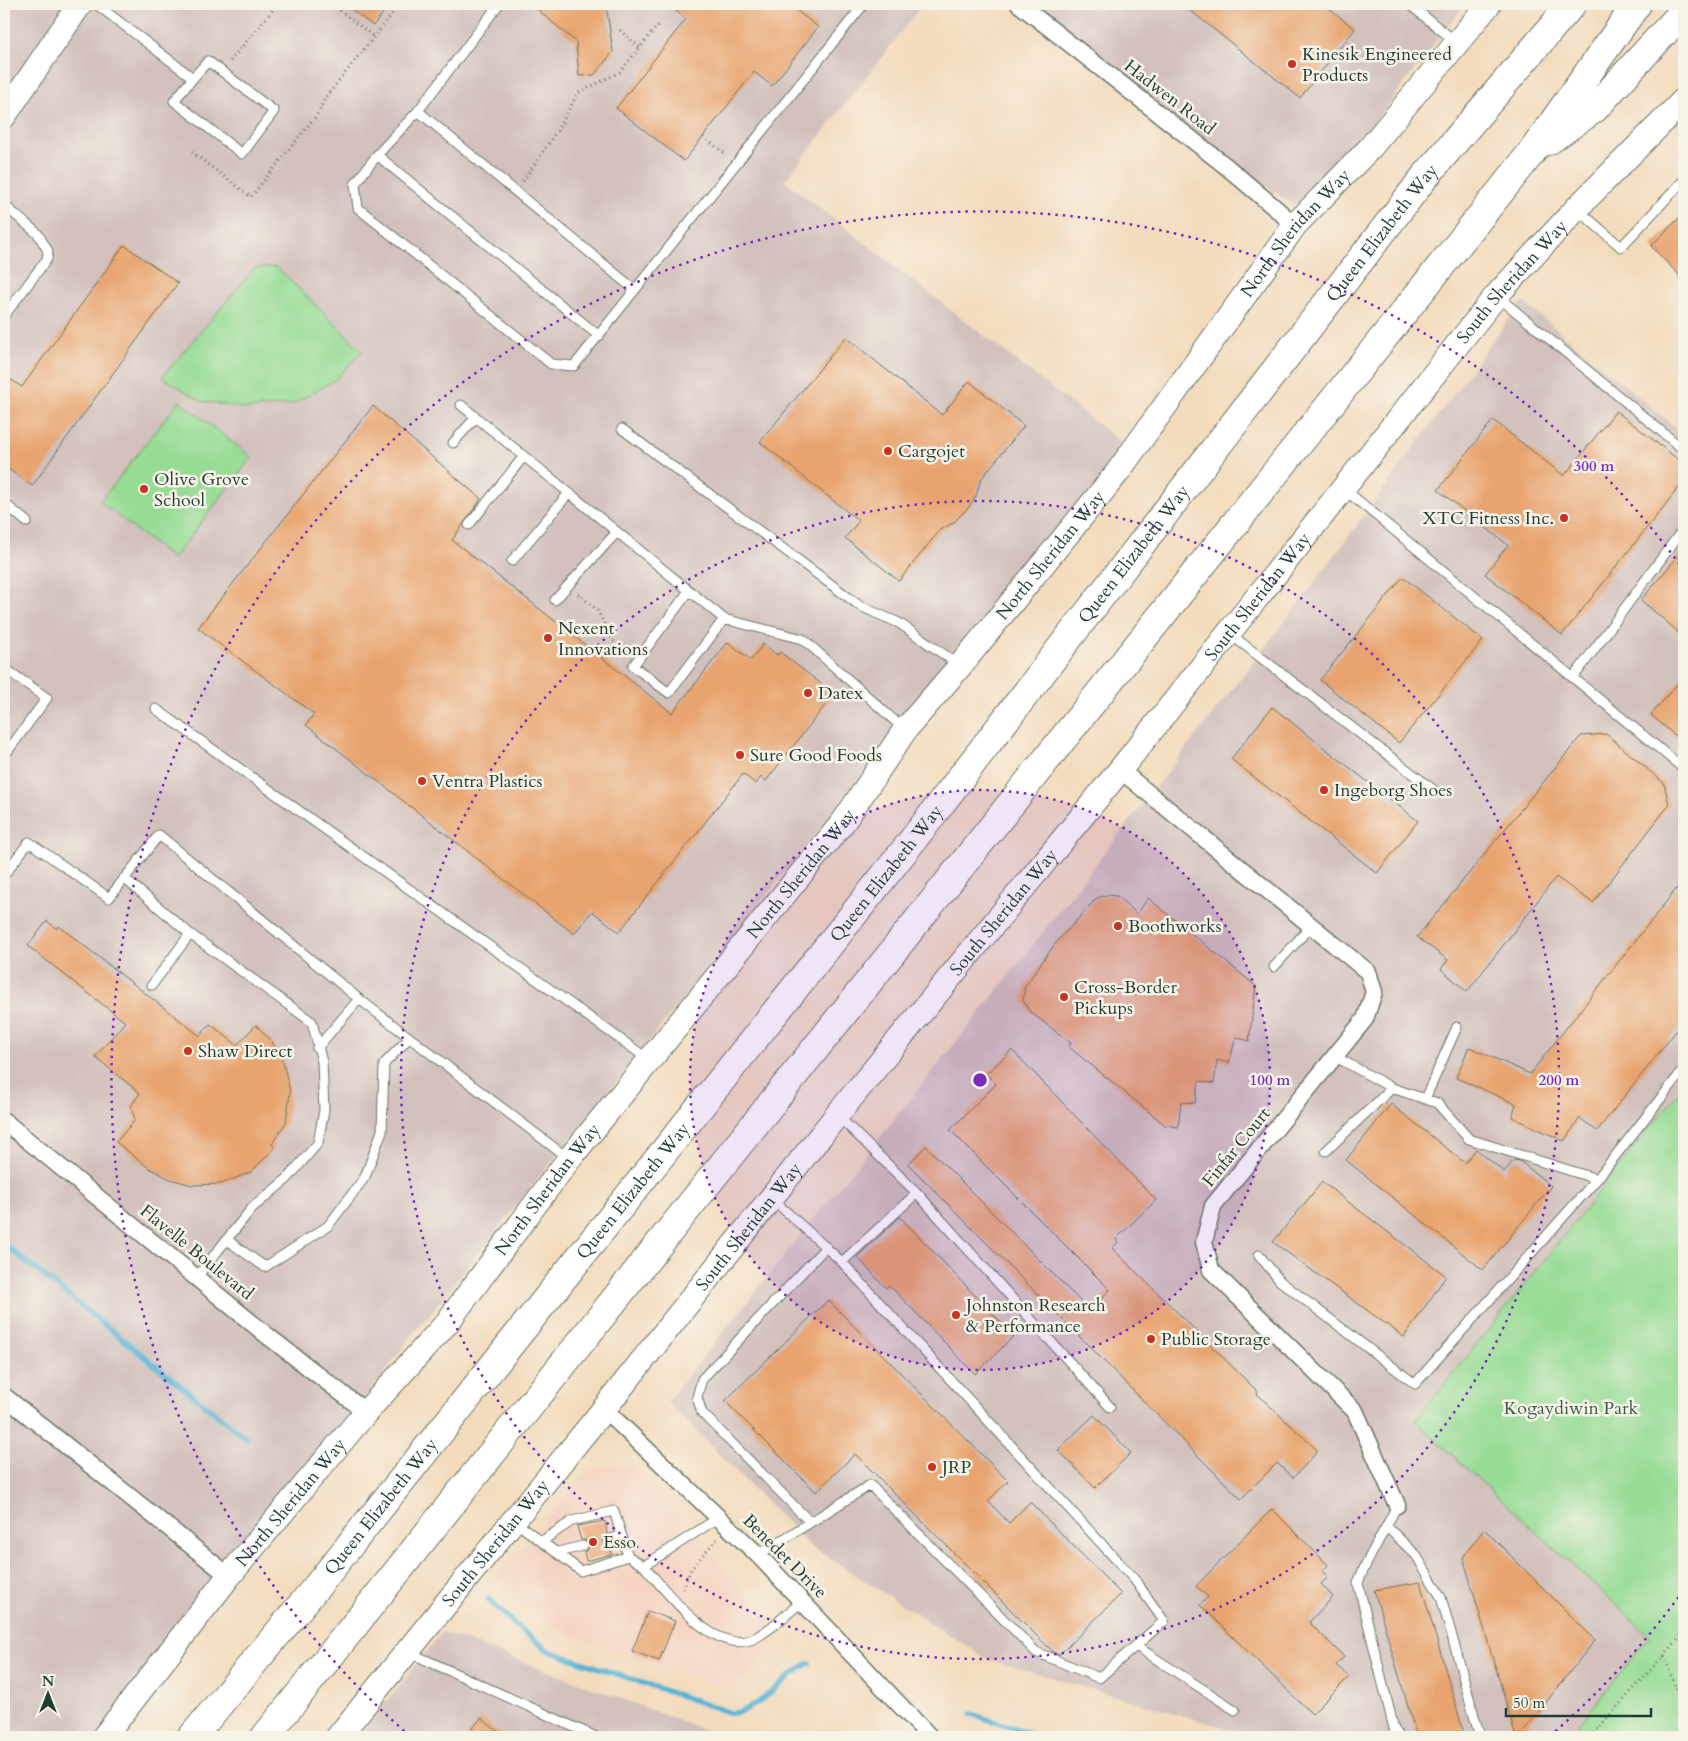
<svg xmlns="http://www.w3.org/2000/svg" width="1688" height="1741" font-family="Cardo,serif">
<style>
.built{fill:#f5d3c1}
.industrial{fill:#d1c0bc}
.green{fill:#97dc95;stroke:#5b8c64}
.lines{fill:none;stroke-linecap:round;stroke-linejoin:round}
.stream{stroke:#58b4d6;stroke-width:5.5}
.building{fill:#e8a470}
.lane-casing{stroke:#697564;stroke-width:11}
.street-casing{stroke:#697564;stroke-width:19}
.secondary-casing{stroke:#697564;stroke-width:26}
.highway-casing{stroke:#697564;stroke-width:30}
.path{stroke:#697564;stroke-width:3;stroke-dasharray:1 4;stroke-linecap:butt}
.lane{stroke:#fff;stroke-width:9}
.street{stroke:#fff;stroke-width:16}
.secondary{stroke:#fff;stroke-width:24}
.highway{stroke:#fff;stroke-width:28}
.ring{fill:none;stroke:#7b2cbf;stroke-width:2.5;stroke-dasharray:2.5 5}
.poi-dot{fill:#c8321e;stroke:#f7f3e8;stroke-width:2}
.labels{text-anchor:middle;stroke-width:5;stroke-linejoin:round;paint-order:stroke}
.poi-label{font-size:18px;fill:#1f3d34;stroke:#f7f3e8;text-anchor:start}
.street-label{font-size:18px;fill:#1f3d34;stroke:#f7f3e8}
.park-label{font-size:18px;fill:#375d47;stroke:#f7f3e8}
.centre{fill:#7b2cbf;stroke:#f7f3e8;stroke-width:2.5}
.ring-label{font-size:15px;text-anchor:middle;font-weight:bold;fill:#7b2cbf;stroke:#f7f3e8;stroke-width:5;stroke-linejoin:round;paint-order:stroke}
</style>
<rect width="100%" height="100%" fill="#f7f3e8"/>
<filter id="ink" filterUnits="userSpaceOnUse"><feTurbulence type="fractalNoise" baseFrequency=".02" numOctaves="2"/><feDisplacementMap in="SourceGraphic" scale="10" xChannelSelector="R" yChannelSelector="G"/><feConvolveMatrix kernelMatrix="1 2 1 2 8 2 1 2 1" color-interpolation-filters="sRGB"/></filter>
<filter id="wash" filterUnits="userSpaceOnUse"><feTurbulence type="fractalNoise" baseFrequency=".0096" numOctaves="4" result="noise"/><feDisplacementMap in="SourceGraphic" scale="20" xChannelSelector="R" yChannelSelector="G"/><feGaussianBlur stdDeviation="1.12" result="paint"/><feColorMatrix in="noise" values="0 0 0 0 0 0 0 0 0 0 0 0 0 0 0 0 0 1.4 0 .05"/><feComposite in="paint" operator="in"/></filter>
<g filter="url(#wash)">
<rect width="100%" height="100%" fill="#f3dcbe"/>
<!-- built -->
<path class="built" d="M632,1465L782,1634L733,1692L561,1632L495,1579L588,1470Z"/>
<!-- industrial -->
<path class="industrial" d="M4,4H923L785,181L1127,447L406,1343L368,1395L98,1737H4Z
M1018,4H1465L1317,198L1292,204L1133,94Z
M1522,301L1684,434V1086L1415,1421L1650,1636L1569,1737H1257L987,1659L810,1546L667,1402L993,996L1304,597Z
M442,1632L724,1737H358Z"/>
<!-- green -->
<path class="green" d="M277,267L362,351L335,380L293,404L248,409L201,401L162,377L255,268Z
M179,401L252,457L173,559L100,502Z
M1684,1086V1737H1569L1650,1636L1415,1421Z"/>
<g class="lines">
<!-- stream -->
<path class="stream" d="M4,1244L246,1438
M488,1599L521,1630L549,1651L731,1713C758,1713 784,1675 809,1663
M972,1714L1039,1737"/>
</g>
<g id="blocks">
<!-- building -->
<path class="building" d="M344,4H390L373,26Z
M531,4H606L613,52L594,75L579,76L576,42Z
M667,4H788L818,27L772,86L754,72L684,161L616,108L686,19Z
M1182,4H1323L1355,29L1300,98Z
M1684,213V280L1651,246Z
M124,245L178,283L32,486L4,466V375L22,387Z
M846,337L942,415L969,381L1024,426L981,479L976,496L969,507L953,523L940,530L899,581L845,538L859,521L760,442Z
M373,406L481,499L452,540L672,713L728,642L751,660L763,644L777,655L780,652L834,694L766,781L761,777L756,784L743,774L619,932L592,911L574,934L306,725L314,714L198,628Z
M1616,411L1684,464V481L1562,635L1485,574L1508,545L1438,490L1493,420L1564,476Z
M1684,549V637L1641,600Z
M1403,577L1483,640L1399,743L1320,680Z
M1684,676V743L1651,715Z
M1272,707L1418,821L1377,873L1231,759Z
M1606,734L1664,783L1669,805L1593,903L1556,877L1467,992L1441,969L1448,960L1417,937L1581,736Z
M1684,879V1021L1597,1131L1580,1118L1564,1141L1512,1117L1516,1104L1456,1078L1469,1047L1530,1074Z
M1107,895L1117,896L1137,914L1148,898L1256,986L1249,1041L1236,1037L1229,1063L1217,1060L1214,1083L1199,1081L1195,1103L1181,1102L1178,1127L1165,1125L1069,1047L1071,1043L1029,1011L1023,1000L1025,986L1054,945L1097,898Z
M47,921L57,929L59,926L200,1036L210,1024L237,1045L256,1025L272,1042L283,1062L290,1092L286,1122L272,1144L275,1148L251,1172L221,1184L192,1185L170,1179L149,1168L116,1142L135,1120L131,1106L140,1093L95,1057L125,1022L28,946Z
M1012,1050L1156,1200L1116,1239L1118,1242L1112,1248L1258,1392L1257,1394L1318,1451L1293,1478L1277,1463L1241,1499L908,1164L926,1146L1089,1310L1110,1290L950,1130L996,1084L986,1074Z
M1391,1104L1465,1163L1476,1149L1504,1172L1514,1160L1520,1161L1551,1186L1483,1270L1346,1160Z
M1322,1182L1446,1276L1404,1337L1273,1242Z
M900,1217L1014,1336L975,1374L889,1285L886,1288L857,1257Z
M828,1300L1008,1481L988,1501L1009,1523L1030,1502L1121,1594L1059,1655L1053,1652L855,1454L816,1492L725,1401Z
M1094,1415L1131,1453L1095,1488L1058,1450Z
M1272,1509L1328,1565L1322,1571L1328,1577L1321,1584L1333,1597L1309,1622L1344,1657L1336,1665L1349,1677L1312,1714L1200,1605L1208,1597L1196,1586Z
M605,1521L607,1533L603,1540L605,1544L610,1545L612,1554L586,1561L584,1552L589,1548V1544L585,1540H581L577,1526Z
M1484,1529L1595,1640L1519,1737H1516L1463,1557Z
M1420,1582L1465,1737H1417L1374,1590Z
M648,1611L675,1621L659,1661L632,1651Z
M481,1718L505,1737H466Z"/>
</g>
</g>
<g filter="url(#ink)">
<use href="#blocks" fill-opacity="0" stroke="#697564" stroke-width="1"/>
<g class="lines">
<defs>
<path id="lane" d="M96,4L193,78L208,61L274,111L242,154L174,101L193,78
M499,4L418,111L377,155L355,184L358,208L551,364L574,366L864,4
M1409,4L1456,42
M4,85L17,96
M418,111L635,290
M377,155L599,336
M4,205L38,234L48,251L47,259L4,316
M1577,209L1621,247L1684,180
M1497,296L1684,450
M461,405L724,619L803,639L905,730
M622,429L860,606L899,623L959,665
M453,443L476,417
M1344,489L1684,769
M4,503L27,522
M469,525L524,456
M512,561L569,493
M689,591L633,666L669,693L724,619
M555,600L617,532
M1230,634L1435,791
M4,668L47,698L4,756
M1573,678L1684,528
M156,709L648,1059
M4,875L29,842L109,898L159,835L359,999L569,1159
M124,878L190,934L312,1022L322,1062L324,1110L318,1143L287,1179L252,1208L196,1278
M1274,967L1312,925
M152,985L190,934
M317,1048L359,999
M1336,1057L1392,1088L1437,1103L1469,1139L1597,1179L1684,1069
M1425,1099L1457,1027
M837,1115L917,1193L1110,1407
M1326,1151L1392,1088
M227,1240L265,1267L328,1226L365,1177L382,1131L384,1064L409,1038
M1259,1255L1280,1281L1415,1384L1597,1179
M842,1262L917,1193
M1397,1505C1385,1532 1368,1555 1358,1583L1394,1729L1399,1737
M718,1518L644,1566C667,1592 714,1656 753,1639C770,1631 787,1613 802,1602
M514,1521L581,1571L628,1556
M810,1522L702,1413L697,1397L702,1379L826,1247
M1387,1527L1416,1555L1441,1597L1480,1737
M609,1539L621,1536
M542,1541L572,1521L614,1511L628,1556L644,1566
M558,1552L583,1546
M758,1555L870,1485L1036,1652L1099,1678L1164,1621L1134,1579L842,1262L771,1198
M1136,1646L1235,1710
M408,1652L596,1737"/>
<path id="street" d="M1019,4L1227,167L1295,225
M1120,770L1368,972L1374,992L1365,1019L1213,1206L1204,1242L1211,1270L1355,1411L1397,1505
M4,1121L269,1337L366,1412
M4,1396L229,1576
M604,1409L758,1555L930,1737"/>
<g id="secondary">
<path d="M4,116L80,4"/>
<path id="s1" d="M104,1737L229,1576L366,1412L446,1324L569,1159L844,821L905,730L960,666L1117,473L1295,225L1370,148L1489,4"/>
<path id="s2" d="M338,1737L604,1409L837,1115L1120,770L1496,296L1576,209L1684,100"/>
</g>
<g id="highway">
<path d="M1548,141L1594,109L1684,11"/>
<path id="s3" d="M192,1737L318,1585L905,850L1423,179L1572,4"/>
<path d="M265,1737L1532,152L1637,4"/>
</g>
</defs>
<!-- lane casing -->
<use href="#lane" class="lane-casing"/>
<!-- street casing -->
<use href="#street" class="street-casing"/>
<!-- secondary casing -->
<use href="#secondary" class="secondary-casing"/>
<!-- highway casing -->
<use href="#highway" class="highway-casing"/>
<!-- path -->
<path class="path" d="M332,4L374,37
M620,30L640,48
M230,61L278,4
M703,137L727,155
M192,152L251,197L319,112L325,98L400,4
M523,181L557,131L578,93L620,72L658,25
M578,594L597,610L613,640L625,656
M683,1589L691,1569L717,1539
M1664,1656L1684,1709
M1590,1737L1684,1633"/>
<!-- lane -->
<use href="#lane" class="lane"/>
<!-- street -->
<use href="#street" class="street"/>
<!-- secondary -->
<use href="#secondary" class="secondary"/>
<!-- highway -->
<use href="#highway" class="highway"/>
</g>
</g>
<!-- distance rings -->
<circle cx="980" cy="1080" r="290" fill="#7b2cbf" fill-opacity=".12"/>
<g class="ring">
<circle cx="980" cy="1080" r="290"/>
<circle cx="980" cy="1080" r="579"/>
<path d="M1683 1591A869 869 0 0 1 1550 1736M410 1736A869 869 0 1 1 1683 569"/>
</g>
<!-- markers -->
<g class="poi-dot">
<circle cx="1292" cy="64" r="5"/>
<circle cx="888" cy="451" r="5"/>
<circle cx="144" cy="489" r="5"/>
<circle cx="1564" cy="518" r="5"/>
<circle cx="548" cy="638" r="5"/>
<circle cx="808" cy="693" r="5"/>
<circle cx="740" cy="755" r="5"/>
<circle cx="422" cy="781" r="5"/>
<circle cx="1324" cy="790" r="5"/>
<circle cx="1118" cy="926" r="5"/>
<circle cx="1064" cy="997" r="5"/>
<circle cx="188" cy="1051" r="5"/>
<circle cx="956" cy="1315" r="5"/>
<circle cx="1151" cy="1339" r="5"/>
<circle cx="932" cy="1467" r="5"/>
<circle cx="593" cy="1542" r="5"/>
</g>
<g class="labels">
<!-- poi labels -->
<g class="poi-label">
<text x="1302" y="60">Kinesik Engineered<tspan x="1302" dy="21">Products</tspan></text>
<text x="898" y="457">Cargojet</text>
<text x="154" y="485">Olive Grove<tspan x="154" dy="21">School</tspan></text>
<text x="1554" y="524" text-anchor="end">XTC Fitness Inc.</text>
<text x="558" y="634">Nexent<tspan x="558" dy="21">Innovations</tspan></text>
<text x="818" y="699">Datex</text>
<text x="750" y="761">Sure Good Foods</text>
<text x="432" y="787">Ventra Plastics</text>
<text x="1334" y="796">Ingeborg Shoes</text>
<text x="1128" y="932">Boothworks</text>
<text x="1074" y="993">Cross-Border<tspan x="1074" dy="21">Pickups</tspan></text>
<text x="198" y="1057">Shaw Direct</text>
<text x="966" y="1311">Johnston Research<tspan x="966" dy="21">&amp; Performance</tspan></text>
<text x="1161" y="1345">Public Storage</text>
<text x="942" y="1473">JRP</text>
<text x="603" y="1548">Esso</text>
</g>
<!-- street labels -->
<g class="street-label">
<text transform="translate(1170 97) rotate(38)" y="6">Hadwen Road</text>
<text dy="6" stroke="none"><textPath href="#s3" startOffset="1918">Queen Elizabeth Way</textPath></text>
<text dy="6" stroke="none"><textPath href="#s1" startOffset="1920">North Sheridan Way</textPath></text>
<text dy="6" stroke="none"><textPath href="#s2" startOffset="1870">South Sheridan Way</textPath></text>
<text dy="6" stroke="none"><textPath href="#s3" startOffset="1512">Queen Elizabeth Way</textPath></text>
<text dy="6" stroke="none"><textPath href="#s1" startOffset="1515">North Sheridan Way</textPath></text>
<text dy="6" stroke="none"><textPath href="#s2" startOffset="1465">South Sheridan Way</textPath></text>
<text dy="6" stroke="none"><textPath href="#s1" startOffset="1110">North Sheridan Way</textPath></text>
<text dy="6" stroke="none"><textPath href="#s3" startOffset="1108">Queen Elizabeth Way</textPath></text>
<text dy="6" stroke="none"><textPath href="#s2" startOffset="1060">South Sheridan Way</textPath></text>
<text transform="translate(1236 1147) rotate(-51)" y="6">Finfar Court</text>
<text dy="6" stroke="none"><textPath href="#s1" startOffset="705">North Sheridan Way</textPath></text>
<text dy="6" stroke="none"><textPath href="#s3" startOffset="702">Queen Elizabeth Way</textPath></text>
<text dy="6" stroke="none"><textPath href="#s2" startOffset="655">South Sheridan Way</textPath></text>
<text transform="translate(197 1252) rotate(39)" y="6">Flavelle Boulevard</text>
<text dy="6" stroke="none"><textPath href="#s1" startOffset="300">North Sheridan Way</textPath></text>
<text dy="6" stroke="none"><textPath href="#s3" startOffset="298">Queen Elizabeth Way</textPath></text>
<text dy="6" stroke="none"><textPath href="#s2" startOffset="250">South Sheridan Way</textPath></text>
<text transform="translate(785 1556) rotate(45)" y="6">Benedet Drive</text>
</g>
<!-- park labels -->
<g class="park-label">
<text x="1571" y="1414">Kogaydiwin Park</text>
</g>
</g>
<circle cx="980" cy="1080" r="8" class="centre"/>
<g class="ring-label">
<text x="1594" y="471">300 m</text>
<text x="1270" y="1085">100 m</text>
<text x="1559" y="1085">200 m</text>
</g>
<!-- margin -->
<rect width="1688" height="1741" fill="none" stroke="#f7f3e8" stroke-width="20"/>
<!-- north arrow -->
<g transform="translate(48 1694)" stroke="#f7f3e8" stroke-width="4" paint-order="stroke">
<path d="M0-4L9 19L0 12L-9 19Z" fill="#1f3d34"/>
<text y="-8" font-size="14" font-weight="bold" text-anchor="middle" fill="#1f3d34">N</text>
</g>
<!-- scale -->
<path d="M1506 1708v8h145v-8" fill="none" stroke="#1f3d34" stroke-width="2.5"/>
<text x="1513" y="1708" font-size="15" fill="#1f3d34" stroke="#f7f3e8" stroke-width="4" paint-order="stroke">50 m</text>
</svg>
